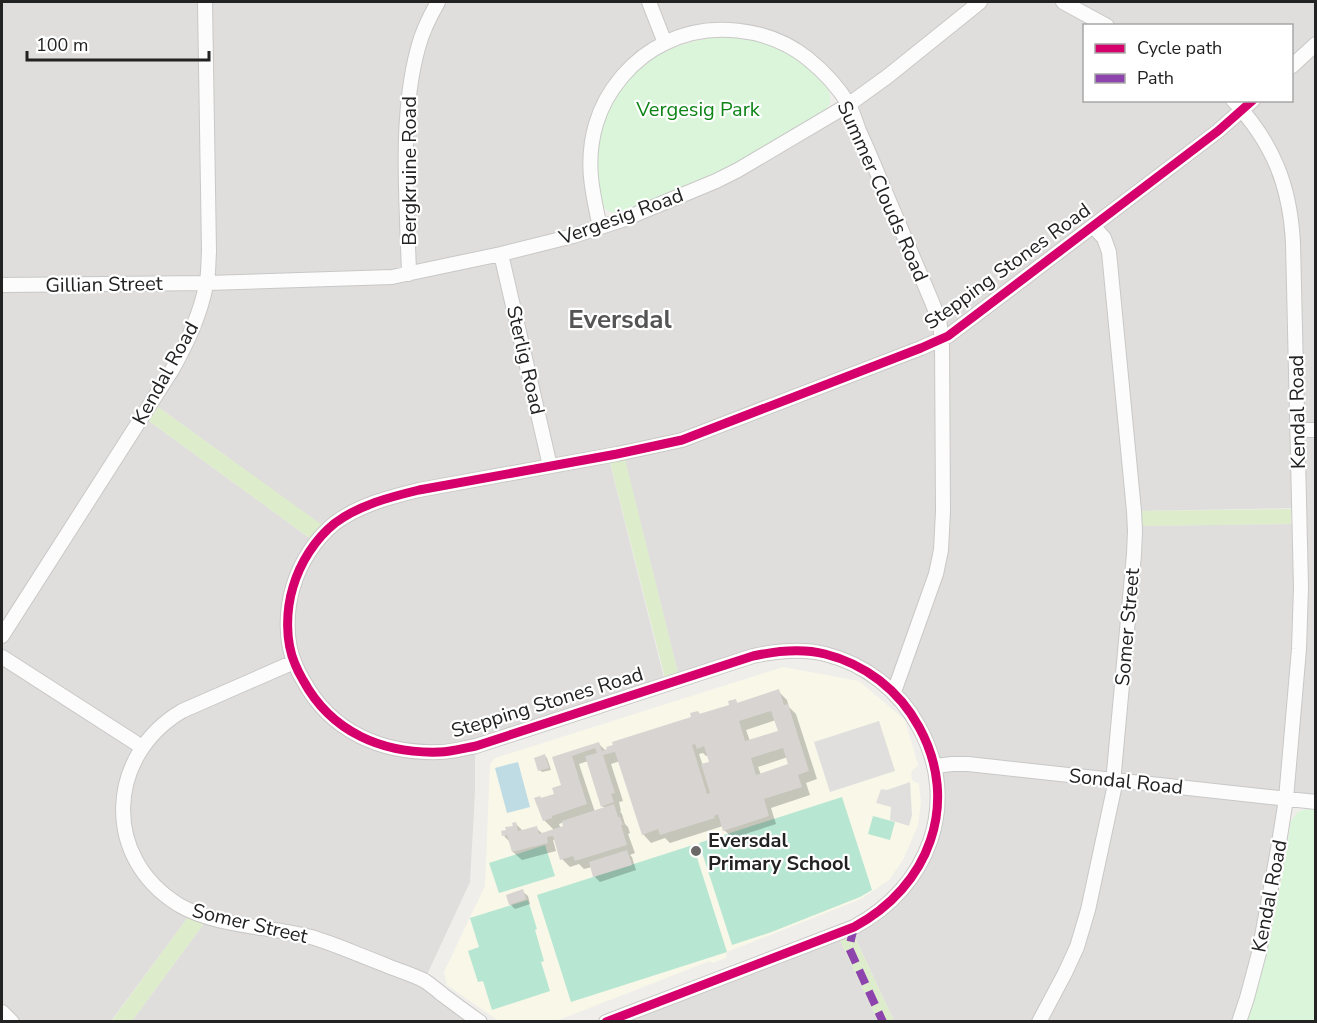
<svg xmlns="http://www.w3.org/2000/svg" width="1317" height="1023" font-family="'Nunito Sans',sans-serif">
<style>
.residential{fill:#dfdedc;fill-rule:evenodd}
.education{fill:#f8f7e8}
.grass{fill:#ddeccb}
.park{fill:#daf5da}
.pitch{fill:#b7e6d2}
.parking{fill:#e0dfde}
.water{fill:#bfdbe3}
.shadow{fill:#0003;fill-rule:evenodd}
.building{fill:#d7d4d2;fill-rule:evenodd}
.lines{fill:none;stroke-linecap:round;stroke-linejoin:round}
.minor-casing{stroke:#c9c8c7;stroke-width:16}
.minor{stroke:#fdfcfc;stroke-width:14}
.quiet{stroke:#8e44ad;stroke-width:8;stroke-dasharray:15 8;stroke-linecap:butt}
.cycleway-casing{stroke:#fff;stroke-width:13}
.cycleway{stroke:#d6006c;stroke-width:9}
.poi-dot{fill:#6a6968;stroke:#fff;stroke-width:2}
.labels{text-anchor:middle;stroke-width:4.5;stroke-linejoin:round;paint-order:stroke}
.park-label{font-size:20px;fill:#0c8416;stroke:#fff}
.street-label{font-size:20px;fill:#222;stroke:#fff}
.poi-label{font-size:20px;font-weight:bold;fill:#222;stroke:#fff;text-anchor:start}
.district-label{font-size:26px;font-weight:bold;fill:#555;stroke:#fff}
</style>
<rect width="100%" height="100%" fill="#f0eeeb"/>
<!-- residential -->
<path class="residential" d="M2,2H1315V802L1287,799L1240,1021H894L851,929L900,893L937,812L920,725L860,668L790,652L680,681L623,453L608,455L666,686L475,748V791L470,882L424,981L478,1021H132L208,918L192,912L111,1021L2,1022ZM1084,26H1292V100H1084ZM701,33L772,39L823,74L847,105L716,180L601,225L606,102L647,55ZM151,402L158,407L327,529L315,542L142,416ZM1298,508V524L1134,526L1140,511Z
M837,934L878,1021L607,1022Z"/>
<!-- education -->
<path class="education" d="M783,667L859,681L905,720L918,765L911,772L912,780L919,784L921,802L918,825L903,860L889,880L861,899L727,952L726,958L712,963L710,961L556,1021H499L447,985L444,972L485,886L490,764L495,758Z"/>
<!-- grass -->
<path class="grass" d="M158,407L325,527L311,539L149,421Z
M625,459L678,673L665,678L610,462Z
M1291,509V524L1140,526V511Z
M188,917L205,922L132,1021L111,1022Z
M853,934L894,1021H878L840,940Z"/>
<!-- park -->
<path class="park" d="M719,37C734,37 748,38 762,42C783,49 851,85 824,112L727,169L624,211C597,220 597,188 597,171C596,165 596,158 596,152C598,139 602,125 607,113C615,95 628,78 643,66C665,48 692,40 719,37Z
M1305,809L1316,810L1315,1021H1247C1270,955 1280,889 1291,821L1298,812Z"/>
<!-- pitch -->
<path class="pitch" d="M842,797L872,890L860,897L769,933L732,945L699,843Z
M873,816L895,822L890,840L868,834Z
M545,845L555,876L499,893L489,863Z
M693,845L727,952L571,1002L537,895Z
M528,900L537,929L535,930L544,961L541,962L550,991L492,1010L483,981L478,982L468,951L479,947L470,918Z"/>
<!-- parking -->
<path class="parking" d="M879,721L895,771L830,792L814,742Z
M910,782L912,815L909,826L890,820L891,807L876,803L881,789L887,790Z"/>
<!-- water -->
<path class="water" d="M518,762L530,807L507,813L495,768Z"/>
<!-- shadow -->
<path class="shadow" d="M778,691L787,700L789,707L796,714L817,779L806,783L810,795L771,808L776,824L733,838L724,830L723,826L670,843L665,838L651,843L643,834L620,761L611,764L623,801L619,802L621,811H620L622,814L625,824L628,827L630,833L628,834L635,853L630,855L632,857L636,870L600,882L595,877L592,867L584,869L579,864L570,867L562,859L555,840H553L556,851L522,860L513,852L511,843L504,836L515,827L516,824L523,831L536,828L543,834L555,831L544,820L542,799L556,795L562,786L553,758L599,744L606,751L693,718L698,712L701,715L731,705L735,700L738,704ZM776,720L779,732L750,741L746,730ZM703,753L706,756L709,755L711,763L703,766L699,754ZM788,757L790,765L761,775L758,767ZM588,761L602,806L605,808L595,812L579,764ZM564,822L565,827L561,829L559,824Z
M545,756L547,758L551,770L542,772L540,770Z
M522,891L528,896L530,904L515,909L510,904Z"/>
<!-- building -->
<path class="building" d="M779,689L784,705L788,704L809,771L798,775L802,787L764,799L769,816L723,831L718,814L714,816L715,818L660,835L658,829L642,835L615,752L603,755L615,793L611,794L614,802L601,807L585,756L597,753L595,748L572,756L587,804L552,816V818L543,821L534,798L540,796L541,798L554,794L552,788L561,785L552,757L599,742L602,751L607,749L606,747L613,745L612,742L691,717L690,713L698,711L699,714L729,705L728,701L736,699L737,703ZM771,711L778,731L745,741L739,721ZM695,744L697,749L704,746L709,762L701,764L710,793L707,794L692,745ZM783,748L788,764L756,775L751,758Z
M545,754L549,768L538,771L534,758Z
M614,804L618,817H620L623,825H621L627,845L575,861L573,856L560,860L553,836L547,837L548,843L512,852L507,835L502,836L501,831L506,830L505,827L513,826L512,823L516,822L518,831L537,826L539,834L563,826L562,821Z
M627,850L632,865L593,877L589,862Z
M523,889L526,899L509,905L506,895Z"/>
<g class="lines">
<defs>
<path id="minor" d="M649,2L665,43
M1063,2L1107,26
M1292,66L1316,44
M1233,100C1273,143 1290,185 1293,243L1301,587L1299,649L1286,799L1278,849L1259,953L1247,998L1239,1022
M600,227C592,191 585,161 596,124C606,90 633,58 665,43C709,21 768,27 807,58C822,70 839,88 849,105C853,113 856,122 859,131C868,150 876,170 884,189C900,227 916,264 932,302L939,320L942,339L943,511L941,550L936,574L894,692
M501,254L550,466
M409,274C407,202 399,117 418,48C422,32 430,16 438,2
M2,285L207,283L392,277L501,254L573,236L622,220L716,181L738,170L848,105L888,76L980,2
M1298,430H1316
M2,636L172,370C187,343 200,316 206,285C209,275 208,263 209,252L205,2
M2,657L142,747
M294,662L182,711C106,756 102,858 179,905C217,927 268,926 311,937C335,944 359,955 383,964C396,970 412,974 425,981C431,985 437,990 443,995C455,1004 467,1013 480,1022
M936,766L952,764H968L1316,802
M2,1012L12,1022
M606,1022L854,927C929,887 961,803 919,727C899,690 865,664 825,654C801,648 776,651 753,656L476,746C464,748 452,752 440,752C382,754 331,732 303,680C300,675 297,669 295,664C285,641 286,610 293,587C300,563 315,539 335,523C359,505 390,497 419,490L617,454L682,440L921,348L948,336L1218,131L1253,100
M1039,1022L1065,973L1077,947L1088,910L1114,789V772L1134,554L1135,531L1134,511L1109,252L1104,238L1093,226"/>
</defs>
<!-- minor casing -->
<use href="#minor" class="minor-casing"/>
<!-- minor -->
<use href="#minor" class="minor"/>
<!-- quiet -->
<path class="quiet" d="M854,927L849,948L883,1022"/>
<defs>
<path id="cycleway" d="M606,1022L854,927C929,887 961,803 919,727C899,690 865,664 825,654C801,648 776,651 753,656L476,746C464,748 452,752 440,752C382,754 331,732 303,680C300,675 297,669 295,664C285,641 286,610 293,587C300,563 315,539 335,523C359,505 390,497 419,490L617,454L682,440L921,348L948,336L1218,131L1253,100"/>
</defs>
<!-- cycleway casing -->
<use href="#cycleway" class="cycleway-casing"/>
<!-- cycleway -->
<use href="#cycleway" class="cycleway"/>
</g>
<!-- markers -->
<circle class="poi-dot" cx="696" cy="851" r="6"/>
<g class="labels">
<!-- park labels -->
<g class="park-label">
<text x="698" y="116">Vergesig Park</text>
</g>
<!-- street labels -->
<g class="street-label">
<text transform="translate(409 171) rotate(-90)" y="7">Bergkruine Road</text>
<text transform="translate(883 191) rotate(66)" y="7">Summer Clouds Road</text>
<text transform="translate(621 216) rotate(-20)" y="7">Vergesig Road</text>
<text transform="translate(1007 266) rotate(-36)" y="7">Stepping Stones Road</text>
<text transform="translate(104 284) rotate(-1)" y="7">Gillian Street</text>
<text transform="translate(526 360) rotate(77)" y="7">Sterlig Road</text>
<text transform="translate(165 373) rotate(-61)" y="7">Kendal Road</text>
<text transform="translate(1297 412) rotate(-91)" y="7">Kendal Road</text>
<text transform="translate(1127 627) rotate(-85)" y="7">Somer Street</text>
<text transform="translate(547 702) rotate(-17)" y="7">Stepping Stones Road</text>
<text transform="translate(1126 781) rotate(6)" y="7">Sondal Road</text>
<text transform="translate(1269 896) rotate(-79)" y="7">Kendal Road</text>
<text transform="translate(250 923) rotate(13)" y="7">Somer Street</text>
</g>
<!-- poi labels -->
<g class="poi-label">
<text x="708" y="847">Eversdal<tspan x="708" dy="23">Primary School</tspan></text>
</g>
<!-- district labels -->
<g class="district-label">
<text x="620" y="328">Eversdal</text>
</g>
</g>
<!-- border -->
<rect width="1317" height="1023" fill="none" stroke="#222222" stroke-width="6"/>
<!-- legend -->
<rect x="1083" y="24" width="210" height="78" fill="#ffffff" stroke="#a7a7a7" stroke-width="1.5"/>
<rect x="1095" y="44" width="30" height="9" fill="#d6006c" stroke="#a7a7a7" stroke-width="1.5"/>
<text x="1137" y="54" font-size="18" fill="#222222">Cycle path</text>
<rect x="1095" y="74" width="30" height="9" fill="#8e44ad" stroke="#a7a7a7" stroke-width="1.5"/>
<text x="1137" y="84" font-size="18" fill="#222222">Path</text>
<!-- scale -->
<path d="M27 51v9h182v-9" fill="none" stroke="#222222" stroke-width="3"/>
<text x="36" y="51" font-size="18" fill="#222222" stroke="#ffffff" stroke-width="4.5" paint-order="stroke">100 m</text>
</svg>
